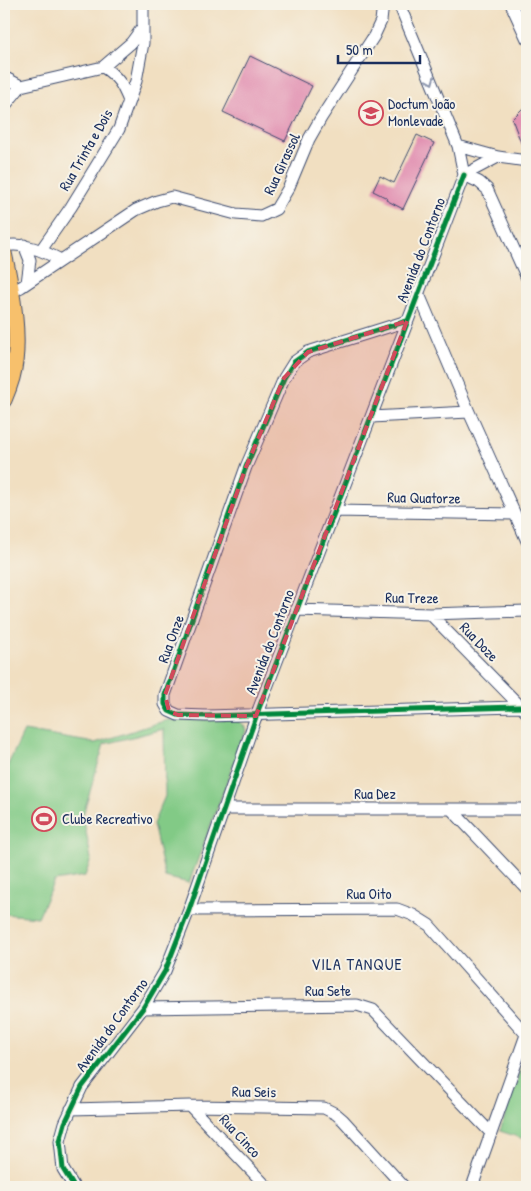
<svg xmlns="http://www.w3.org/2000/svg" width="531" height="1191" font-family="'Patrick Hand',sans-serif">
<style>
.green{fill:#82ca86;stroke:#4e7c72}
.building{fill:#e18eb0}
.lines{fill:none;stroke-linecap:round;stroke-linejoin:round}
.minor-casing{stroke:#3b496d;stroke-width:13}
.major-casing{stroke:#3b496d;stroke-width:17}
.minor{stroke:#fff;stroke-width:11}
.major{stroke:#f7c06c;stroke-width:15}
.cycleway-casing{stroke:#f7f3e8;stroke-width:8}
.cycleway{stroke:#00873e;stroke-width:5}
.oneway{stroke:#8d97ae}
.marked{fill:#d1495b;fill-opacity:0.2;stroke:#d1495b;stroke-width:4;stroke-dasharray:10 6;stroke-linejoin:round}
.labels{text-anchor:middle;stroke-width:4;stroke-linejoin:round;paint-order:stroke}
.poi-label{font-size:15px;fill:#1b2f5e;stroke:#f7f3e8;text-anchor:start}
.street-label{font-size:15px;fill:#1b2f5e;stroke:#f7f3e8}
.neighbourhood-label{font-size:16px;letter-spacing:1px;fill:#1b2f5e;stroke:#f7f3e8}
</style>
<rect width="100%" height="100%" fill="#f7f3e8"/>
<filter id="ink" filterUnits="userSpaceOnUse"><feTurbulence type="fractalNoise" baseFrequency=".02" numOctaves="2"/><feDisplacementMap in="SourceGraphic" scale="10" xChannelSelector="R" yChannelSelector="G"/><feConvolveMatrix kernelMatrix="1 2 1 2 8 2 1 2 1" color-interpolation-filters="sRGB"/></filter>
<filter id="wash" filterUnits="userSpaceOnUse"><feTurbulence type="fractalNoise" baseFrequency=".0096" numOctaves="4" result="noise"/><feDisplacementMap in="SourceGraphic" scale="20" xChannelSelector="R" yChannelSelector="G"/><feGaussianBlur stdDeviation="1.12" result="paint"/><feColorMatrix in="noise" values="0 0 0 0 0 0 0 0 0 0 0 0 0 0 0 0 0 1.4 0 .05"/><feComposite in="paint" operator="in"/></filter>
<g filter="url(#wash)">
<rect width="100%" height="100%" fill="#f1dfc1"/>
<!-- green -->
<path class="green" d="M167,720H232C240,721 244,723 246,731L189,883L165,877L153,824L165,796L164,729L104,744L83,815L91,859L85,876L54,881L38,917L4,914V773L24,731L95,743Z
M527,1049V1140L500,1131Z"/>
<g id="blocks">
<!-- building -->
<path class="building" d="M250,56L312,86L285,141L223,112Z
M527,104V153H525L512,119Z
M417,135L434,143L403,209L386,200L387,198L373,191L380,176L394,183Z"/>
</g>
</g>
<g filter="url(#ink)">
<use href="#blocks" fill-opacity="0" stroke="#3b496d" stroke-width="1"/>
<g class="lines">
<defs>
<path id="minor" d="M399,4L458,146L464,175
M511,4L527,39
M103,67C118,77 122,84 129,101
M4,77L21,86
M4,107L21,86L103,67L131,43L142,28
M458,146L498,157L527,161
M464,175L479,182L487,189L527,278
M464,175L498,157
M24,245L30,260L27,283
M4,246C25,242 43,251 61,260
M41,250L71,207L119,129L136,81L143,43V4
M418,292L469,412L527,541
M4,297L21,287L136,210L157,201L172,197L236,214L261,216L276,209L289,187L309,139L321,118L374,36L381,21L383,4
M407,321L308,352L294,362L284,378L246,467L165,695V704L169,711L178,715L206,716L520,707
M371,417L469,412
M334,511L514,514
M296,610L430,614L527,611
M430,614L527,713
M223,809H527
M451,809L527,889
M189,910L397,909L413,915L429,925L525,1033
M143,1008L357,1005L373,1010L490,1132
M190,1106L267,1187
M71,1109L190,1106L324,1108L336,1114L343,1120L404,1187
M74,1187L63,1169L60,1141L65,1123L82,1087L143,1008L165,971L189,910L259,708L464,175
M472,1187L527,1032"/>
<path id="major" d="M4,253C12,289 22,341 12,378C10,385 7,393 4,400"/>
</defs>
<!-- minor casing -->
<use href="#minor" class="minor-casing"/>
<!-- major casing -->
<use href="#major" class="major-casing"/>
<!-- minor -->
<use href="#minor" class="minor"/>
<!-- major -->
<use href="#major" class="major"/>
<defs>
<path id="cycleway" d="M407,321L308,352L294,362L284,378L246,467L165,695V704L169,711L178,715L206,716L520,707
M74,1187L63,1169L60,1141L65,1123L82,1087L143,1008L165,971L189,910L259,708L464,175"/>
</defs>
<!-- cycleway casing -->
<use href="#cycleway" class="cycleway-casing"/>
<!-- cycleway -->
<use href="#cycleway" class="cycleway"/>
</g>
<!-- one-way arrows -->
<defs><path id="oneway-chevron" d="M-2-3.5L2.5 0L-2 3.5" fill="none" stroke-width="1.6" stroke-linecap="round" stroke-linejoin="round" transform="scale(1.25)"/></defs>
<use class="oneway" href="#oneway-chevron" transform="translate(431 81) rotate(68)"/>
</g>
<!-- marked area -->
<path class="marked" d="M407,321L256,716L178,715L169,711L165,695L246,467L284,378L308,352Z"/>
<!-- icons -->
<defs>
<symbol id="university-ring" viewBox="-11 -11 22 22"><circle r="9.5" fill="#f7f3e8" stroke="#d1495b" stroke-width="1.5"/><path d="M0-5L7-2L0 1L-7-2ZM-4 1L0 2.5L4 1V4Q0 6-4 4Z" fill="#d1495b"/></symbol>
<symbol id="stadium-ring" viewBox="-11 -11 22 22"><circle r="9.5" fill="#f7f3e8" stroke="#d1495b" stroke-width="1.5"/><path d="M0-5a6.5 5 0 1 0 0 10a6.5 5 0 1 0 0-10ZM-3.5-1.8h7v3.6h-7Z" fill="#d1495b"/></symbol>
</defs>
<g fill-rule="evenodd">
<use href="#university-ring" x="357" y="99" width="28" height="28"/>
<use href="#stadium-ring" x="30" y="805" width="28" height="28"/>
</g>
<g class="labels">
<!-- poi labels -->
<g class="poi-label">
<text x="388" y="109">Doctum João<tspan x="388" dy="17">Monlevade</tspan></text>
<text x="62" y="824">Clube Recreativo</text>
</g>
<!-- street labels -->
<g class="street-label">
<text transform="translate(86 150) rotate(-60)" y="5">Rua Trinta e Dois</text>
<text transform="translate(282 164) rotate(-65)" y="5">Rua Girassol</text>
<text transform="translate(421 250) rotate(-69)" y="5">Avenida do Contorno</text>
<text transform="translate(424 498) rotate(1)" y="5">Rua Quatorze</text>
<text transform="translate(412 598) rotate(1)" y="5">Rua Treze</text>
<text transform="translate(171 639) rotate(-70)" y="5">Rua Onze</text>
<text transform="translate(270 642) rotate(-69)" y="5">Avenida do Contorno</text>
<text transform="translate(479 642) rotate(46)" y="5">Rua Doze</text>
<text x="375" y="799">Rua Dez</text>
<text x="369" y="899">Rua Oito</text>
<text x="328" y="996">Rua Sete</text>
<text transform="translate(112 1025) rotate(-54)" y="5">Avenida do Contorno</text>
<text transform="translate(254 1092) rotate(1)" y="5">Rua Seis</text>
<text transform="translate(240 1136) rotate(47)" y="5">Rua Cinco</text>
</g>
<!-- neighbourhood labels -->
<g class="neighbourhood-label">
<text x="357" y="970">VILA TANQUE</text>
</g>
</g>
<!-- margin -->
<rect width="531" height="1191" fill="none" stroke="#f7f3e8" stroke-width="20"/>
<!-- scale -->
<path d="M338 55v8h82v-8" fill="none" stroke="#1b2f5e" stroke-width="2.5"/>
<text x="346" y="55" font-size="15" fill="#1b2f5e" stroke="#f7f3e8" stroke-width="4" paint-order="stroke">50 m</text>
</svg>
